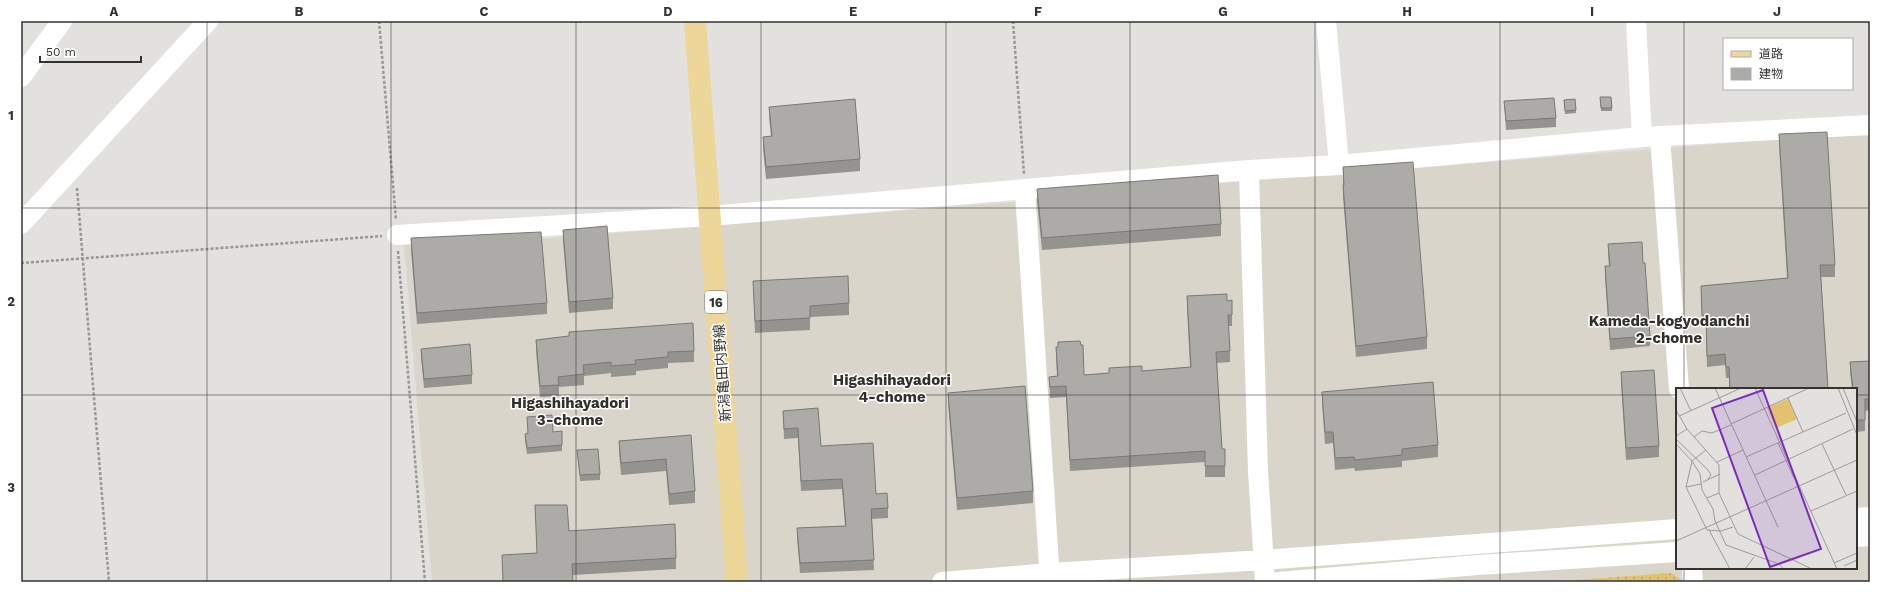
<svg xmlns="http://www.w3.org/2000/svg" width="1891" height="603" font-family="'Work Sans','Noto Sans JP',sans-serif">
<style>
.built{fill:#d9d5cb;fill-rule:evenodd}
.green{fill:url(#green-dots)}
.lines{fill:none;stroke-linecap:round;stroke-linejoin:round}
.path{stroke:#989694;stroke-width:2.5;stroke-dasharray:3 2;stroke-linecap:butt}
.minor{stroke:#fff;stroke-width:20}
.major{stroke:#ecd698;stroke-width:22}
.wall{fill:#949390}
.building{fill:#acaba8;stroke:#787876}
.grid{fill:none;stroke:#333231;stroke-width:1;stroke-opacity:0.55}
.labels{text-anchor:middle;stroke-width:3;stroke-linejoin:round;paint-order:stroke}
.shield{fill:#fff;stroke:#70706f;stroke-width:1}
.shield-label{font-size:13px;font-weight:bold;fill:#333231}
.street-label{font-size:14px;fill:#333231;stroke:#fff}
.neighbourhood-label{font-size:15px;font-weight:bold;fill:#302f2c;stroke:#fff}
.inset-road{fill:none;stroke:#9d9b99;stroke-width:1}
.view{fill:#7b2cbf;fill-opacity:0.15;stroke:#7b2cbf;stroke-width:2}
.inset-edge{fill:none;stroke:#333231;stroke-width:2}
.neatline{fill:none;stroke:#333231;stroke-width:1.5}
.grid-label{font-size:13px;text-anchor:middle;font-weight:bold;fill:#333231}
</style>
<defs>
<pattern id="green-dots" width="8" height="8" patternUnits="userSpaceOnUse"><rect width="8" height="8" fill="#e2c26e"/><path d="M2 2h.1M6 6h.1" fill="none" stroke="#c2a760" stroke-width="1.8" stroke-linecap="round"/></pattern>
</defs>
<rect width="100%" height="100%" fill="#e3e1de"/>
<!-- built -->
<path class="built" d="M1870,132V582H1060L1033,198ZM1677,389H1856V568H1677Z
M1015,202L1045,582H432L404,244L551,238Z"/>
<!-- green -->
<path class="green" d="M1671,573L1681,580V582H1548Z"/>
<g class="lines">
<!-- path -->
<path class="path" d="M379,21L396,220
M1013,21L1024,174
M77,188L109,582
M398,251L425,582
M21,263L382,236"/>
<!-- minor -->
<path class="minor" d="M1326,21L1339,165
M1636,21L1642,137
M21,77L62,21
M1660,137L1679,389
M1249,170L1258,471L1265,582
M1025,189L1050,582
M21,224L208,21
M397,235L710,216L1249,170L1339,165L1642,137L1870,125
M1856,518L1870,517
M1856,537L1870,536
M1692,568L1693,582
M942,582L1050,573L1264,560L1677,529
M1278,582L1478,565L1677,552"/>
<!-- major -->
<path class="major" d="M695,21L737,582"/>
</g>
<!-- wall -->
<path class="wall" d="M1600,97H1611L1612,111H1601Z
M1575,99L1576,113L1565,114L1564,100Z
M1504,101L1556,118V127L1506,130Z
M769,107L860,159V171L766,179L763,149V137L771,136L769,118Z
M1779,134L1835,265V277H1821L1828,389H1729V378H1726L1725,365L1707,367L1706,326L1702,327L1701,286L1787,278L1779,145Z
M1343,167L1427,337V349L1356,357L1343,197Z
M1037,189L1221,224V236L1042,250L1037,201Z
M563,230L613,298V309L569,313L563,241Z
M411,238L547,303V314L417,324L411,250Z
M1608,244L1643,263L1650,336V346L1610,350L1605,277V266H1609L1608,255Z
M753,281L849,303V315L810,317V330L755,333Z
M1187,296L1227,301L1232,315V326H1228L1230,351V362L1217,363L1222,449H1225V477H1205V462L1070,471L1066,397L1050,398L1049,377L1057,376L1056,358V347H1058V342L1084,375L1109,373L1190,367L1187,307Z
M569,332L694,351V362L668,363V368L636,371V375L611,377V373L584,376V385L559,387V396L540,397L536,351V340L569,336Z
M421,349L472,375V384L424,388L421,357Z
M1870,361V410L1865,411V431L1856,432V389H1852L1850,373V362Z
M1621,372L1659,446V457L1626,460L1621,383Z
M1322,392L1438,445V457L1402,461V467L1355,471L1354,468L1335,470L1333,443L1325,444L1322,403Z
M948,393L1033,491V503L957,510L948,404Z
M783,411L821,446L876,494L888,508V518L872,519L874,570L800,573L797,538V528L845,526L842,489L801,491L798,438L784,439Z
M527,417L553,432L562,445V451L527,454L525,440V434L528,433Z
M691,435L695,491V503L669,505L666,471L621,475L619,452V441Z
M577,450L600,474V480L580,481Z
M535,505L569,531L676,558V569L573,575V582H503L502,555L537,553Z"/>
<!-- building -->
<path class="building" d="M1600,97H1611L1612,108H1601Z
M1554,98L1556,118L1506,121L1504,101Z
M855,99L860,159L766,167L763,137L772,136L769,107Z
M1575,99L1576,110L1565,111L1564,100Z
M1827,132L1835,265H1820L1828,389H1730L1729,367H1726L1725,354L1707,356L1706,315H1702L1701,286L1788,278L1779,134Z
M1413,162L1427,337L1356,346L1343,185H1344L1343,167Z
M1218,175L1221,224L1042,238L1037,189Z
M607,226L613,298L569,302L563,230Z
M541,232L547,303L417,313L411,238Z
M1642,242L1643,263H1645L1650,336L1610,339L1605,266H1610L1608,244Z
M848,276L849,303L810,306V318L755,321L753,281Z
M1227,294V301L1232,300V315H1228L1230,351L1216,352L1222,449H1225V466H1205V451L1070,460L1066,386L1050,387L1049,377L1058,376L1056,347H1058V342L1080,341L1081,345H1083L1084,375L1109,373V368L1142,366V371L1191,367L1187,296Z
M693,323L694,351L668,352V357L635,360L636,364L611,366V362L583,365L584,374L558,377L559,385L540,386L536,340L569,336V332Z
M470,344L472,375L424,379L421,349Z
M1870,361V399H1865V420H1856V389H1853L1850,362Z
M1654,370L1659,446L1626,448L1621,372Z
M1433,382L1438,445L1402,449V455L1355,460L1354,457L1335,458L1333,432H1325L1322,392Z
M1025,386L1033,491L957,498L948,393Z
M818,408L821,446L873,443L876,494L887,493L888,508L871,509L874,560L800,563L797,528L846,526L842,479L801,481L798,428L784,429L783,411Z
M552,415L553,432L562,431V445L527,448L525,434L528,433L527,417Z
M691,435L695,491L669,494L666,459L621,463L619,441Z
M598,449L600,474L580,475L577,450Z
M535,505H567L569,531L675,524L676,558L572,564L573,582H503L502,555L537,553Z"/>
<!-- grid -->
<path class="grid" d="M207,21V582M391,21V582M576,21V582M761,21V582M946,21V582M1130,21V582M1315,21V582M1500,21V582M1684,21V389M21,208H1870M21,395H1677M1856,395H1870M1684,568V582"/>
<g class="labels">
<!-- shield labels -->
<rect class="shield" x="705" y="291" width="22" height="22" rx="3"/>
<g class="shield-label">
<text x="716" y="307">16</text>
</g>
<!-- street labels -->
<g class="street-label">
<text transform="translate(722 373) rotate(-94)" y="5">新潟亀田内野線</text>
</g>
<!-- neighbourhood labels -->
<g class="neighbourhood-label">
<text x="1669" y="326">Kameda-kogyodanchi<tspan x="1669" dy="17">2-chome</tspan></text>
<text x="892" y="385">Higashihayadori<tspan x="892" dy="17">4-chome</tspan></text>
<text x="570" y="408">Higashihayadori<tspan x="570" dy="17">3-chome</tspan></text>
</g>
</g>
<!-- overview -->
<g transform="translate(1676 388)">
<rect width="181" height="181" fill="#e3e1de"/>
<path d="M112,11L121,31L100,40L91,20Z" fill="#e2c26e"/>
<path d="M95 26a10 10 0 1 1 20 0a10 10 0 1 1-20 0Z" fill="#e2c26e"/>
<path class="inset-road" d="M4,0L15,23M39,0L102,139M79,0L161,181M162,0L181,47M167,0L181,34M112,10L127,44M0,22L11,41L43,77V105L62,146L136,181M3,28L65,0M55,36L133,0M0,48L11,41M18,49L26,43L36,45L55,37M0,51L32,82L35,87L32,91M102,55L118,90M0,56L16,73L10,99L31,142L45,143L57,139M146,56L170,107M30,62L16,73L24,86L26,102L37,121L39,133L50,157L103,176L108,181M70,69L170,25M41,74L67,62M79,87L177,41M27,94L44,86M10,99L25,96M31,110L43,105M135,123L181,103M33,142L54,181M0,153L181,72M158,175L181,165M168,178L181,172M69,181L78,169"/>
<path class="view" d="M87,2L145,161L94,179L36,20Z"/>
<rect width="181" height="181" class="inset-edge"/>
</g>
<!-- border -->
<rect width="1891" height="603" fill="none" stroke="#ffffff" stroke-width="44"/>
<!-- legend -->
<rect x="1723" y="38" width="130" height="52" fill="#ffffff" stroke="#adadad"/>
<rect x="1731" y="51" width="20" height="6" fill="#ecd698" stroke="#adadad"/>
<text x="1759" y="58" font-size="12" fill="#333231">道路</text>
<rect x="1731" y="68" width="20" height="12" fill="#acaba8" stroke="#adadad"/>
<text x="1759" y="78" font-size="12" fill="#333231">建物</text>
<!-- scale -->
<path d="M40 56v6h101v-6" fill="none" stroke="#333231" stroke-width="2"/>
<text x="46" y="56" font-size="12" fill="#333231" stroke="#ffffff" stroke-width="3" paint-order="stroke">50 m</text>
<rect x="22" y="22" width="1847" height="559" class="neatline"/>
<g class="grid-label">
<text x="114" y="16">A</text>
<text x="299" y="16">B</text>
<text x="484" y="16">C</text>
<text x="668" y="16">D</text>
<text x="853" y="16">E</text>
<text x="1038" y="16">F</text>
<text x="1223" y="16">G</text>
<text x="1407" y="16">H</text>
<text x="1592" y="16">I</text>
<text x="1777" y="16">J</text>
<text x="11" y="120">1</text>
<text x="11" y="306">2</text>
<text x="11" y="492">3</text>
</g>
</svg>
